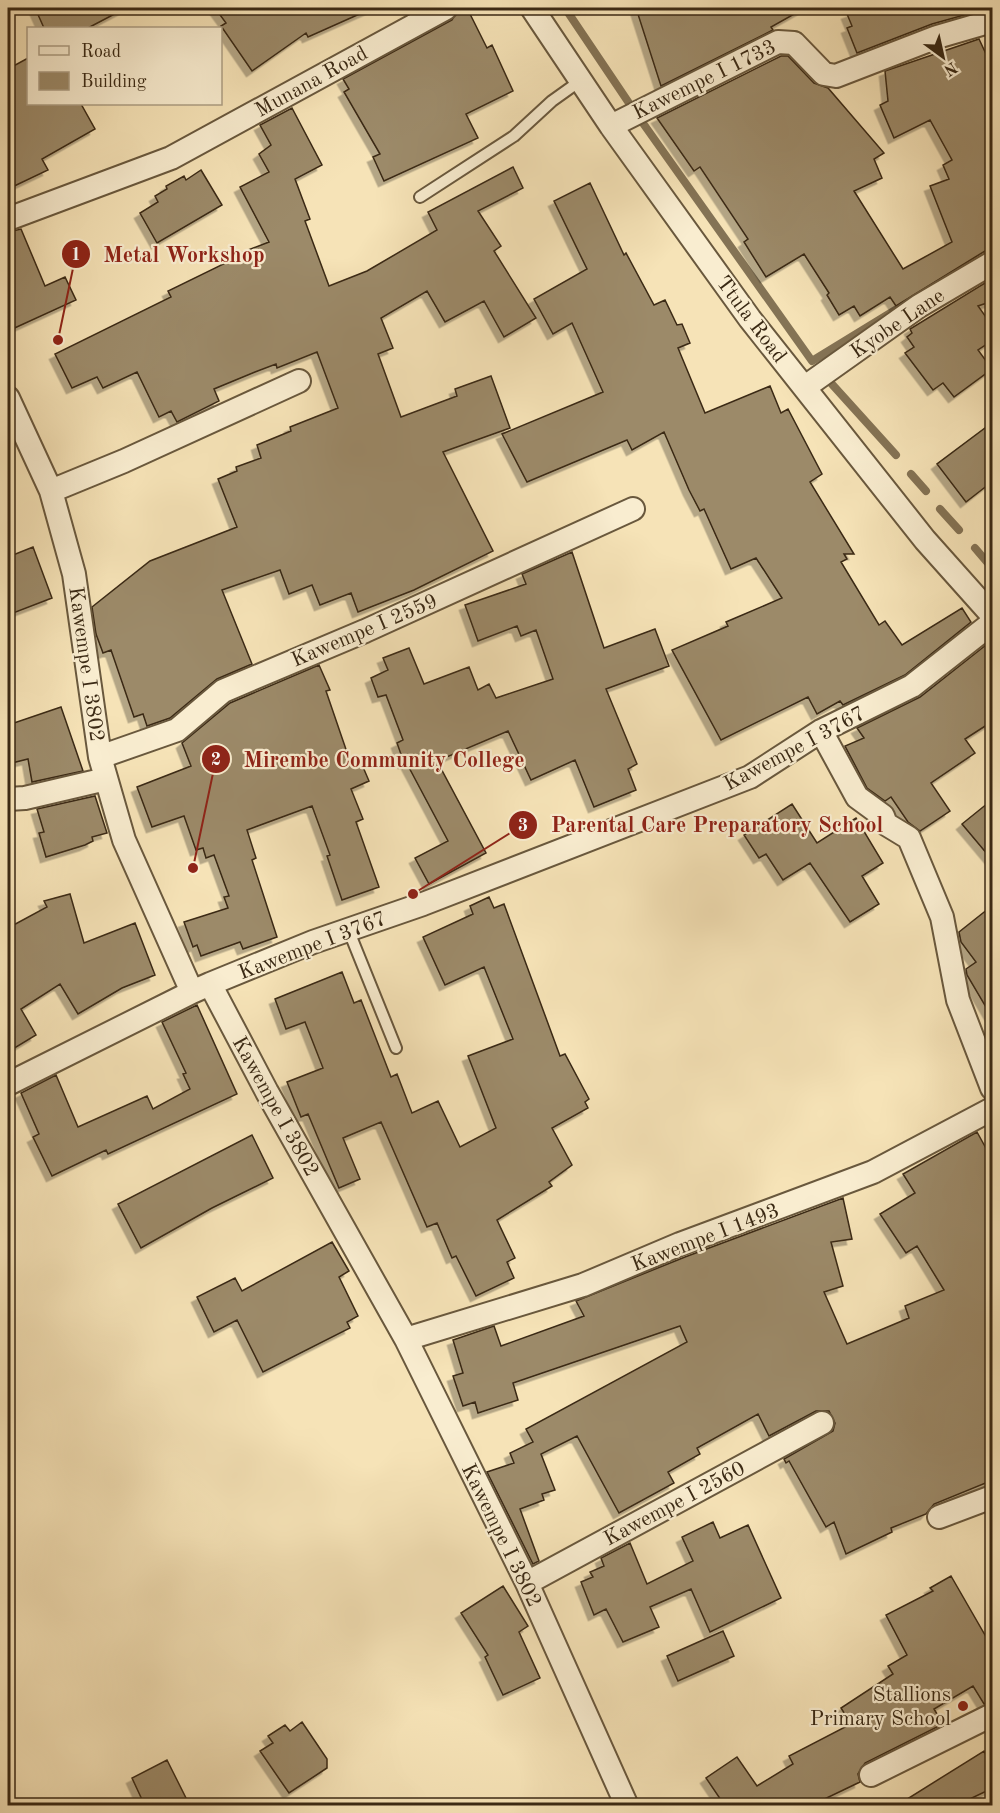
<svg xmlns="http://www.w3.org/2000/svg" width="1000" height="1813" font-family="'Old Standard TT',serif">
<style>
.lines{fill:none;stroke-linecap:round;stroke-linejoin:round}
.stream{stroke:#847355;stroke-width:8}
.building{fill:#9c8a69;stroke:#3a2914;stroke-width:1.5;filter:url(#shadow)}
.lane-casing{stroke:#69583d;stroke-width:14}
.street-casing{stroke:#69583d;stroke-width:26}
.lane{stroke:#f9edd0;stroke-width:10}
.street{stroke:#f9edd0;stroke-width:22}
.poi-dot{fill:#8f2418;stroke:#f9edd0;stroke-width:2}
.labels{text-anchor:middle;stroke-width:4.5;stroke-linejoin:round;paint-order:stroke}
.street-label{font-size:21px;fill:#3a2914;stroke:#f9edd0}
.poi-label{font-size:21px;fill:#3a2914;stroke:#f9edd0;text-anchor:end}
.leader{fill:none;stroke:#8f2418;stroke-width:2}
.callout-dot{fill:#8f2418;stroke:#f9edd0;stroke-width:2}
.mark-label{font-size:18px;text-anchor:middle;font-weight:bold;fill:#fff}
.callout-label{font-size:22px;text-anchor:middle;font-weight:bold;fill:#8f2418;stroke:#f9edd0;stroke-width:4.5;stroke-linejoin:round;paint-order:stroke}
</style>
<defs>
<filter id="shadow"><feDropShadow dx="-5.5" dy="5.5" stdDeviation="0" flood-color="#0004"/></filter>
</defs>
<rect width="100%" height="100%" fill="#f6e3b7"/>
<filter id="stains"><feTurbulence type="fractalNoise" baseFrequency=".00333" numOctaves="4"/><feColorMatrix values="0 0 0 0 .2 0 0 0 0 .09 0 0 0 0 .02 0 0 0 .5 -.17"/></filter>
<radialGradient id="worn" r=".72"><stop offset=".6" stop-color="#630" stop-opacity="0"/><stop offset="1" stop-color="#630" stop-opacity=".3"/></radialGradient>
<g class="lines">
<!-- stream -->
<path class="stream" d="M565,8L635,112L812,361L897,309
M830,382L896,455
M911,474L926,491
M940,509L959,530
M975,548L992,568"/>
</g>
<!-- building -->
<path class="building" d="M35,8H126L88,28H44Z
M215,8H373L308,37L306,33L252,71L221,26L226,23Z
M459,8H467L487,48L492,45L513,91L466,114L478,138L384,181L373,157L380,154L344,92L349,89L343,79L452,20Z
M636,8H805L771,27L773,30L661,86Z
M863,8H965L968,14L932,24L857,53L847,28L852,26L847,14Z
M979,39L993,69V250L985,251L896,306L890,297L860,316L854,306L839,315L827,295L829,293L804,254L766,277L744,242L748,239L700,167L694,171L657,118L781,56H788L814,83L828,88L884,153L874,159L882,178L854,191L903,269L952,242L930,186L949,179L943,165L952,160L930,120L894,138L880,105L888,101L885,71Z
M28,58V104H81L95,129L42,159L48,170L8,189V69Z
M292,108L322,165L295,179L310,219L305,221L329,286L367,271L437,230L428,212L513,167L523,188L478,211L501,246L494,251L536,318L504,337L484,301L445,322L427,291L381,318L393,348L378,354L401,417L457,396L455,389L491,376L510,428L443,452L493,551L414,590L358,612L351,593L320,605L312,585L289,594L280,570L222,590L252,664L217,679L170,718L147,726L143,714L134,717L111,650L103,653L96,634L92,607L150,561L237,527L218,479L237,471L236,467L261,458L257,445L291,431L290,427L338,408L317,352L277,368L276,364L255,372L214,389L219,401L177,422L171,411L159,417L137,372L103,388L97,377L72,388L55,354L171,297L168,291L244,254L243,252L269,242L240,187L269,172L259,154L271,145L260,125Z
M201,170L222,205L157,243L140,213L158,202L155,196L167,189L166,186L184,176L186,180Z
M590,183L624,255L626,253L654,305L665,300L677,325L682,324L690,343L678,348L705,413L770,386L781,413L788,409L822,474L810,482L854,554H844L847,559L841,562L879,625L885,621L902,645L962,608L971,622L905,675L843,705L840,701L817,714L808,697L721,740L672,650L728,626L726,622L782,598L756,558L731,569L704,509L700,511L689,490L664,432L632,450L627,440L527,482L502,434L603,392L572,323L553,334L534,299L587,269L554,201Z
M21,229L45,286L65,277L76,300L8,331V232Z
M993,278V301L978,306L993,327V340L978,350L992,369L954,397L943,383L933,390L905,353L914,347L907,337L912,333L910,329Z
M993,422V481L966,502L937,464Z
M33,547L52,598L8,615V557Z
M572,552L604,648L655,629L669,666L606,689L637,764L628,769L636,790L594,807L575,760L531,780L508,731L437,761L486,853L429,884L415,858L448,841L406,762L404,763L397,743L403,740L386,695L378,697L371,678L388,670L383,658L409,648L424,684L469,667L478,690L489,684L496,698L553,679L536,630L521,636L517,626L478,641L465,605L526,584L522,574Z
M986,645L993,656V721L965,739L975,753L931,783L950,811L920,831L908,822L891,797L885,801L867,788L845,746L864,738L857,728L920,697Z
M319,665L330,690L326,691L351,764L360,760L369,781L351,789L363,819L356,822L379,887L342,900L327,856L330,855L312,806L247,830L256,858L252,860L277,937L243,949L240,942L201,956L197,945L193,947L184,922L228,908L224,897L229,896L214,855L206,858L203,848L196,850L184,816L152,827L137,787L191,766L182,743L230,703Z
M61,707L83,771L32,782L28,759L8,764V725Z
M95,796L107,833L92,837L93,841L85,845L46,857L39,833L44,832L37,809Z
M993,799V861L962,824Z
M792,804L817,843L856,818L883,863L862,876L879,904L850,922L810,863L783,880L766,854L759,858L744,835Z
M70,894L84,943L135,923L155,975L122,988L78,1014L60,984L21,1009L36,1035L8,1052V928L47,907L44,901Z
M489,897L494,908L504,904L560,1056L565,1054L589,1099L585,1102L588,1108L552,1128L572,1165L549,1182L552,1186L497,1220L515,1258L507,1262L514,1278L476,1296L456,1256L452,1258L437,1223L427,1227L381,1122L343,1138L360,1179L339,1188L308,1114L301,1117L287,1082L323,1068L305,1022L286,1029L275,999L342,972L354,1003L361,1000L391,1077L397,1074L412,1113L438,1101L460,1147L496,1128L468,1056L513,1039L484,967L445,985L423,937L473,914L470,906Z
M993,905V1019L967,975L966,969L976,962L961,942L959,932Z
M197,1005L237,1094L108,1154L106,1150L52,1176L33,1137L39,1134L21,1093L56,1075L78,1127L147,1096L153,1109L190,1089L183,1074L186,1073L162,1022Z
M977,1132L993,1161V1480L934,1504L926,1514L891,1528L892,1532L846,1554L834,1522L826,1527L789,1461L786,1463L784,1459L833,1431L835,1423L829,1411H816L769,1436L758,1414L697,1448L700,1454L668,1472L674,1483L619,1513L577,1436L541,1454L555,1490L542,1494L544,1500L520,1509L539,1561L533,1564L487,1472L514,1463L510,1453L533,1442L526,1429L687,1342L680,1326L513,1383L518,1400L478,1413L475,1402L463,1406L453,1376L463,1373L453,1340L494,1326L501,1346L584,1316L576,1301L685,1257L843,1198L852,1239L831,1242L843,1286L824,1292L847,1344L909,1318L905,1306L944,1290L917,1246L906,1253L880,1214L915,1193L903,1174Z
M252,1135L273,1178L212,1208L141,1248L118,1204Z
M332,1242L349,1271L339,1277L358,1316L347,1322L350,1328L263,1372L237,1320L214,1332L197,1297L235,1278L242,1291Z
M713,1522L720,1538L748,1525L781,1598L710,1632L691,1589L650,1607L659,1627L623,1642L606,1609L594,1615L581,1582L593,1577L590,1572L604,1566L601,1558L630,1543L647,1584L693,1561L682,1537Z
M951,1576L993,1649V1702L984,1704L973,1686L934,1709L943,1724L865,1763L858,1774L860,1782L810,1806H725L706,1778L737,1757L757,1786L793,1764L789,1756L851,1724L841,1708L893,1674L888,1666L907,1655L886,1615L933,1591L930,1588Z
M503,1586L528,1626L519,1632L540,1678L503,1695L485,1657L488,1655L461,1613Z
M723,1631L734,1656L678,1681L667,1656Z
M302,1722L327,1759V1768L289,1793L260,1751L273,1743L268,1736L285,1725L290,1731Z
M984,1751L993,1770V1788L955,1806H896Z
M167,1760L190,1806H145L132,1778Z"/>
<g class="lines">
<defs>
<path id="lane" d="M420,197L514,136L552,101L580,81
M348,929L396,1048"/>
<path id="street" d="M532,8L611,126L750,319L925,540L992,615
M611,126L778,42L794,43L824,74L836,76L937,37L992,21
M8,219L171,158L446,8
M805,387L919,306L992,263
M8,398L51,491L74,574L100,757L124,840L192,992L210,984L267,1092L406,1339L527,1583L627,1806
M51,491L124,461L299,381
M821,731L857,797L883,816L886,824L909,838L942,917L958,1000L992,1088
M100,757L177,730L223,691L365,631L633,509
M8,799L25,798L106,779
M210,984L313,942L423,904L750,777L821,731L912,686L992,623
M8,1084L192,992
M406,1339L583,1285L680,1244L873,1172L992,1109
M939,1517L992,1497
M527,1583L822,1423
M871,1775L992,1715"/>
</defs>
<!-- lane casing -->
<use href="#lane" class="lane-casing"/>
<!-- street casing -->
<use href="#street" class="street-casing"/>
<!-- lane -->
<use href="#lane" class="lane"/>
<!-- street -->
<use href="#street" class="street"/>
</g>
<!-- markers -->
<circle class="poi-dot" cx="963" cy="1706" r="6"/>
<g class="labels">
<!-- street labels -->
<g class="street-label">
<text transform="translate(704 79) rotate(-26)" y="7">Kawempe I 1733</text>
<text transform="translate(311 81) rotate(-29)" y="7">Munana Road</text>
<text transform="translate(752 319) rotate(53)" y="7">Ttula Road</text>
<text transform="translate(897 323) rotate(-34)" y="7">Kyobe Lane</text>
<text transform="translate(364 630) rotate(-23)" y="7">Kawempe I 2559</text>
<text transform="translate(87 664) rotate(82)" y="7">Kawempe I 3802</text>
<text transform="translate(794 748) rotate(-28)" y="7">Kawempe I 3767</text>
<text transform="translate(312 945) rotate(-21)" y="7">Kawempe I 3767</text>
<text transform="translate(276 1106) rotate(61)" y="7">Kawempe I 3802</text>
<text transform="translate(705 1237) rotate(-21)" y="7">Kawempe I 1493</text>
<text transform="translate(674 1503) rotate(-28)" y="7">Kawempe I 2560</text>
<text transform="translate(502 1535) rotate(64)" y="7">Kawempe I 3802</text>
</g>
<!-- poi labels -->
<g class="poi-label">
<text x="951" y="1701">Stallions<tspan x="951" dy="24">Primary School</tspan></text>
</g>
</g>
<!-- callouts -->
<path class="leader" d="M58 340L76 254M193 868L216 759M413 894L523 825"/>
<g class="callout-dot">
<circle cx="58" cy="340" r="6"/>
<circle cx="193" cy="868" r="6"/>
<circle cx="413" cy="894" r="6"/>
<circle cx="76" cy="254" r="15"/>
<circle cx="216" cy="759" r="15"/>
<circle cx="523" cy="825" r="15"/>
</g>
<g class="mark-label">
<text x="76" y="260">1</text>
<text x="216" y="765">2</text>
<text x="523" y="831">3</text>
</g>
<g class="callout-label">
<text x="184" y="262">Metal Workshop</text>
<text x="384" y="767">Mirembe Community College</text>
<text x="717" y="832">Parental Care Preparatory School</text>
</g>
<!-- margin -->
<rect width="1000" height="1813" fill="none" stroke="#f6e3b7" stroke-width="30"/>
<rect x="9" y="9" width="982" height="1795" fill="none" stroke="#3a2914" stroke-width="3"/>
<rect x="15" y="15" width="970" height="1783" fill="none" stroke="#3a2914" stroke-width="1.5"/>
<!-- legend -->
<rect x="27" y="27" width="195" height="78" fill="#f9edd0" stroke="#ad9f85" stroke-width="1.5"/>
<rect x="39" y="46" width="30" height="9" fill="#f9edd0" stroke="#ad9f85" stroke-width="1.5"/>
<text x="81" y="57" font-size="18" fill="#3a2914">Road</text>
<rect x="39" y="72" width="30" height="18" fill="#9c8a69" stroke="#ad9f85" stroke-width="1.5"/>
<text x="81" y="87" font-size="18" fill="#3a2914">Building</text>
<!-- north arrow -->
<g transform="translate(943 57) rotate(147)" stroke="#f9edd0" stroke-width="4.5" paint-order="stroke">
<path d="M0-4.5L10 22L0 15L-10 22Z" fill="#3a2914"/>
<text y="-9" font-size="16" font-weight="bold" text-anchor="middle" fill="#3a2914">N</text>
</g>
<rect width="100%" height="100%" filter="url(#stains)"/>
<rect width="100%" height="100%" fill="url(#worn)"/>
</svg>
